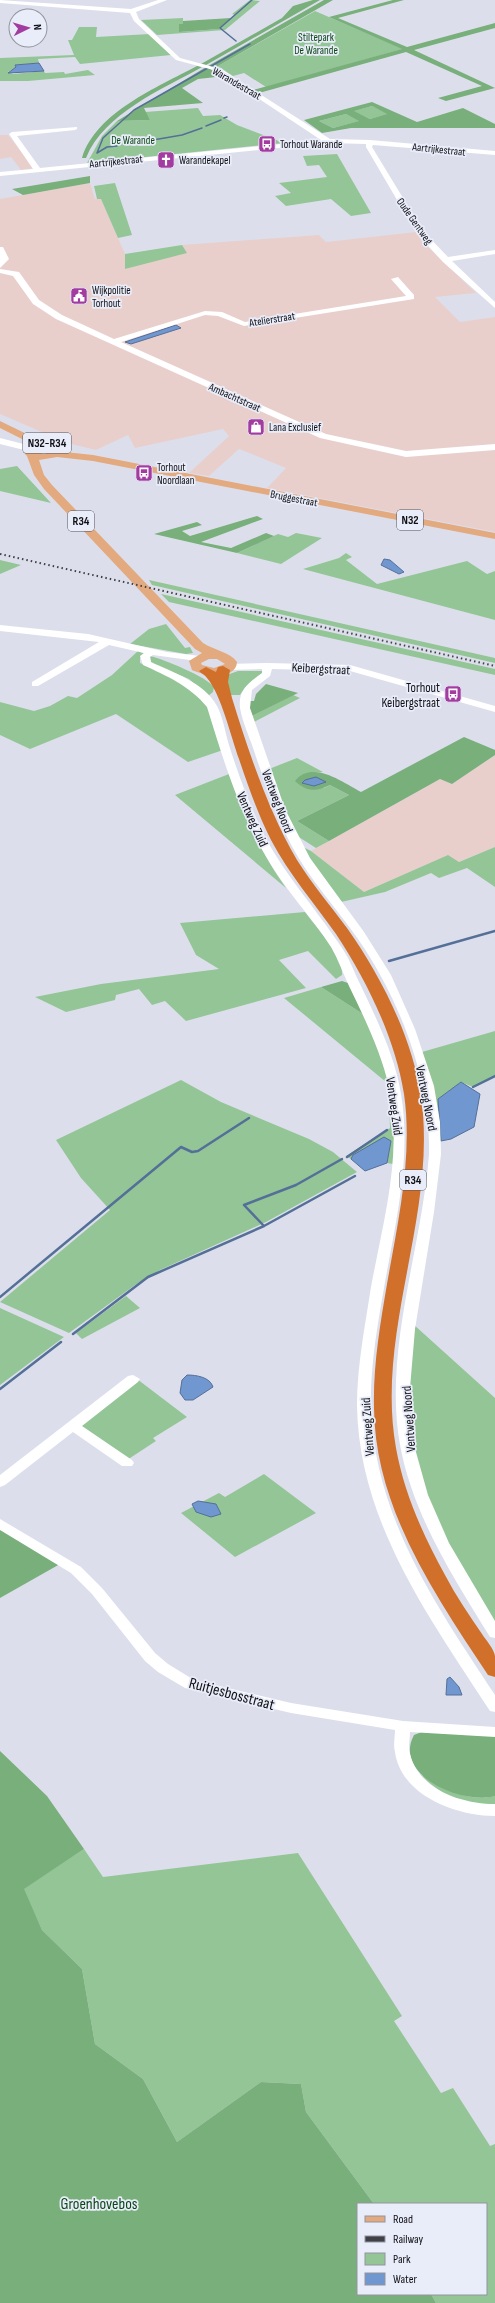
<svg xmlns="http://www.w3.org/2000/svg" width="495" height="2303" font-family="'Sofia Sans Condensed',sans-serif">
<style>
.industrial{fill:#e9cfcc}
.green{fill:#94c596}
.forest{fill:#78af7a;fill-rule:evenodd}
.water{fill:#7197d0;stroke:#546f98}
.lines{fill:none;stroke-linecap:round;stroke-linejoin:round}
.stream-far1{stroke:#546f98;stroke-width:1.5}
.stream{stroke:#546f98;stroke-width:2.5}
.minor{fill:#fff;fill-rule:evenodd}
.major{fill:#e3a97f;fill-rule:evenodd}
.highway{fill:#d0702a;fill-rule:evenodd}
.rail{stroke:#404146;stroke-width:2;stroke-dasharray:1.5 3;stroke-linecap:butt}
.labels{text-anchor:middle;stroke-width:3.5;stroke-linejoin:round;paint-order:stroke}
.far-park-label{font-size:11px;fill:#0b4816;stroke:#e9ecf9}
.far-street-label{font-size:11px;fill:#111115;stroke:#e9ecf9}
.far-poi-label{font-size:11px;fill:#111115;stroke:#e9ecf9;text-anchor:start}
.shield{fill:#e9ecf9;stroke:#525359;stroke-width:1}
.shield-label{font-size:12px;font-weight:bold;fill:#111115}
.street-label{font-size:13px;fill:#111115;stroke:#e9ecf9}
.poi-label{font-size:13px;fill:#111115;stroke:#e9ecf9;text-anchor:end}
.near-street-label{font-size:16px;fill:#111115;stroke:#e9ecf9}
.near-park-label{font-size:16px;fill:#0b4816;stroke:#e9ecf9}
</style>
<rect width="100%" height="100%" fill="#dcdfeb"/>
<!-- industrial -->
<path class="industrial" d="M0,135H8L34,168L21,170L11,157L0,159Z
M90,183L95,199H101L125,254V269L186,252L182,245L319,235L326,242L416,232L424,243L476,293L435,297L460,322L495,317V532L267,488L286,468L239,449L209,476L189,473L229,436L223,429L135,448L128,435L96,450L67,443L0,414V199Z
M495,755V847L458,862L448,855L364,892L311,851L440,779L452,784Z"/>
<!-- green -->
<path class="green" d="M250,0L260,1L225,30L157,35L141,20L183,18V24L179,25V32L219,29L235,15L232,14Z
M315,11L403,49L266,87L244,73L233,76L218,66Z
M79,27H97L96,37L150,34L171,55L80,64L75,57L38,59L39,63L15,65L16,67L8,72L13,74L44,71L45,73L64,72L65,74L88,70L95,75L28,81H0V58L74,55L68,40H72Z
M372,106L388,114L370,119L353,111Z
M198,108L203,116L220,115L237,125L284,143L87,163L102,136L117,121L150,120L145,112Z
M346,114L360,121L333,128L319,121Z
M337,154L371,213L351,216L331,199L286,206L275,196L291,193L279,183L327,177L319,165L307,166L303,156Z
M115,183L132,235L118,238L101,199H97L94,186Z
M182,245L187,253L125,269V254Z
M17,466L51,503L0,491V469Z
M296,533L322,538L281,564L237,553L278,534L288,537Z
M346,553L352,557L346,560L377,584L467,561L487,574L495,571V620L303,569L339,558Z
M0,560L21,565L0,574Z
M149,580L495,658V663L152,585Z
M161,594L495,669V675L169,602Z
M166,624L185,648L190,647L193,653L186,654L130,644L149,629Z
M138,651L145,654L140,658V663L176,678L206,703L223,750L188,762L116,714L30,749L0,735V702L34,711L50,706L68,696L77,698L112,675Z
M150,656C163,659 207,677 214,687L213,692L208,696L189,679L151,663Z
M238,671H263C259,681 246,684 240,695H228L224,676Z
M293,695L300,698L252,723L250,717Z
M297,758L323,772L311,773L324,788L330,785L349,795L297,821L329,841L316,848L294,834L269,769Z
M229,774C243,814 261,853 286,888L175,795Z
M301,846L311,851L364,892L448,855L459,862L495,847V887L467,868L439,878L431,873L385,892L341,902Z
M305,912C316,927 344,956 342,975L336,979L308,951L279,960L306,988L186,1021L165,1001L152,1005L139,989L116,995L115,1000L66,1012L35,997L101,984L219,969L196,955L180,923Z
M321,987L366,1016L390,1083L386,1082L284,998Z
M495,1031V1076L473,1087L461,1082L438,1099L441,1141H439L422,1052Z
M181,1080L221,1102L309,1139L333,1152L357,1172L266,1222L160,1270L135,1285L69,1333L0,1302L110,1210L81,1178L56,1140Z
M386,1085H391L395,1111L393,1164L387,1163L391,1141L353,1155L351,1159L346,1156L390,1128L389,1095Z
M126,1296L140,1308L82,1339L76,1333Z
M0,1308L64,1337L0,1385Z
M413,1324L495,1398V1624L460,1569L417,1476L408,1419V1382Z
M137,1379L187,1417L153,1438L156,1441L127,1460L77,1425Z
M264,1474L316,1513L235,1557L181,1513L219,1493L225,1497Z
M420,1774C442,1788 468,1803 495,1796V1805C461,1804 444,1798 420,1774Z
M84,1849L103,1877L298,1853L402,2016L394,2021L441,2093L453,2088L490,2146L495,2144V2303H436L431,2294H486V2204H374L306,2112L301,2084L261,2082L177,2142L143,2079L95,2044L82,1969L42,1930L23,1889Z"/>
<!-- forest -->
<path class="forest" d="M313,0H320L206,65L201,64L282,18L293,6Z
M324,0H333L218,66L221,69L208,66Z
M393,0H404L338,18L407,47L495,23V28L414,50L495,88L446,101L438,98L482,86L406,52L259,93L253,90L402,49L329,17Z
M231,18L219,29L179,32V24H183V21Z
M197,66L202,67C163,89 104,113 86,158H82C96,112 158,87 197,66Z
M206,67L225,76L198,79L182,88L203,103L144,108L150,120L117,121Z
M372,102L417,122L463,108L495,124V128H351L322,133L304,120ZM372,106L387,114L370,119L354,111ZM346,114L359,121L333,128L319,121Z
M90,176V183L23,195L12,189Z
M257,516L263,519L201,542L231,548L266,533L274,536L237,553L154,534L197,522L202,525L182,531L190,536Z
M266,684L298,693L250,717L247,701H254L256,694Z
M464,737L495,750V755L452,784L440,779L329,841L297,821L349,795L330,785C316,792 307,792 295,781C312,759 344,783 361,792Z
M342,981L348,983L366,1016L321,987Z
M0,1525L60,1564L0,1598Z
M424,1731L495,1736V1796C463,1805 392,1776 414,1735Z
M0,1751L47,1796L84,1849L24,1889L42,1930L82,1969L95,2044L143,2079L177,2142L261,2082L301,2084L306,2112L374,2204H358V2294H431L436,2303H0Z"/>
<!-- water -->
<path class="water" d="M39,63L44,71L8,73L16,67L15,65Z
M176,325L181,328L131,344L125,342Z
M384,559L390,560L404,572L399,574L381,565Z
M316,777L326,782L314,786L302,783L305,780Z
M461,1082L480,1094L474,1127L451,1139L441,1141L438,1099Z
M384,1137L391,1141L387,1163L365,1171L351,1159L353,1155Z
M187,1375C196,1375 210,1377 213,1387L193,1400H185L180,1393L182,1380Z
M198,1501L216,1504L221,1514L211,1517L196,1512L192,1504Z
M450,1677L459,1687L462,1695H446L447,1679Z"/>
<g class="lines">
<!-- stream-far1 -->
<path class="stream-far1" d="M236,41L220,28L252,0
M224,118L227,117
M206,126L221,120
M124,145L182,135L202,128
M117,146L107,147L97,153L103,138L134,110L250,44"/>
<!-- stream -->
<path class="stream" d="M389,961L495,931
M473,1087L495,1076
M347,1157L387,1130
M264,1226L244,1205L296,1185L342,1159
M0,1297L181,1147L192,1152L198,1151L249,1118
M73,1334L148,1277L264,1226L355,1176
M0,1389L61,1342"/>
<!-- minor -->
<path class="minor" d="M0,0L131,9L158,0H167L136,12L139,19L180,58L221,69L330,139L370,140L495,151V155L373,145L372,147L423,231L448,257L495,250V254L452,261L495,302V308L443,262L417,234L366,147V144L328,143L0,176V172L33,169L9,134L12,132L77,127V129L75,130L17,136L40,168L321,140L217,71L176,60L134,21L130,13L0,3Z
M0,247H3L9,259L0,268Z
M0,269L19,272L39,300L62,315L114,339L205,311L222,312L245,322L406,296L391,279L398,277L414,295V299L244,326L218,316L205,315L121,342L326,434L406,451L495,444V450L406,457L320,438L56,319L33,304L13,276L0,273Z
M0,438L31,446L32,448L28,451L0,444Z
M0,625L88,634L167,652L200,656L202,658L197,661L153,655L150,657L151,662C172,672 205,683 217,706C223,717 225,732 229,745C238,774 249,803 262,831C283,873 314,906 340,945C349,957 354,972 361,986C377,1020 395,1056 401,1094C412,1159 395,1224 384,1288C377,1328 370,1368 371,1408C375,1518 437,1607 495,1695V1712L490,1711C429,1617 359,1522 357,1406C357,1366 365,1326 371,1287C383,1222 403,1154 389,1087C381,1052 365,1019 349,986C343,973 338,959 331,947C311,916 285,890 267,858C239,812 223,759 207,707C190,686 167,676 143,665L140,656L144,653L109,645L38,686H32V682L99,642L0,631Z
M267,663L350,665L495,706V712L350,671L272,669L270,676L252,690L250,708L285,809L310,858L364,932L391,975L415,1029L434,1086L440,1122L441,1154L434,1212L415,1329L410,1388V1417L414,1445L428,1495L449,1543L495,1621V1638L490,1637C453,1577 413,1515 400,1445C383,1350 422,1249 429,1154C431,1084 403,1009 366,951C345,918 318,890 298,857C279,825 268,791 256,757C251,740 243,725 240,708C238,689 249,683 262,673V669L228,670L223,667L228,664Z
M133,1375L140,1379L138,1382L82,1426L132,1460L134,1463L132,1466H122L73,1432L5,1485L0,1487V1475L128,1376Z
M0,1519L81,1567L102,1588L155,1653L168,1664L194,1680L291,1703L403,1721L495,1727V1737L410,1732C410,1739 408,1747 410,1754C419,1790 462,1804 495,1804V1816C457,1816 401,1796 395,1752C393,1745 395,1737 395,1730L291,1713L185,1688L158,1672L145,1661L92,1594L71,1573L0,1530Z"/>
<!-- major -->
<path class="major" d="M0,421L41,441L62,443L65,452L93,455L495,533V539L93,461L57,457L39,460L44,475L52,485L203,643C214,650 230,652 237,662C236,681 202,675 192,670L189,661L202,653L195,649L44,489L34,475L27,456L23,452L26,444L30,443L0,428ZM45,446L54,447V450L44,454L34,451L35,448ZM209,659H217L225,664L214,668L202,665L201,663Z"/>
<!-- highway -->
<path class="highway" d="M223,666L230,670L228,682L232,698C249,753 268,810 297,860C312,884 330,905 347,928C381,976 412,1037 421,1096C438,1214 375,1330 396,1448C404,1493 423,1535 445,1575C456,1596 469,1615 482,1634C486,1640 494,1649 495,1656C495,1663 495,1671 495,1677L488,1675C435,1595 375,1508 374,1408C373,1366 380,1325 387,1284C398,1222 413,1156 404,1094C395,1038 367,981 336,934C314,903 289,874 271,840C258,814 248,786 239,759C231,737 221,694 207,678C205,675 202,674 199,671L206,667L216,672L218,667Z"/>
<!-- rail -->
<path class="rail" d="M0,554L495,666"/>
</g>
<!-- icons -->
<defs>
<symbol id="bus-square" viewBox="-11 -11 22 22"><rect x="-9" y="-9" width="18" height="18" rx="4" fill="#a33ca0" stroke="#e9ecf9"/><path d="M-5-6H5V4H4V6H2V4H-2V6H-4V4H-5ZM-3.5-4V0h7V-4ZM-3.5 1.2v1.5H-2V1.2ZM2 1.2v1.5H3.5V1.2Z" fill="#fff"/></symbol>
<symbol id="church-square" viewBox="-11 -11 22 22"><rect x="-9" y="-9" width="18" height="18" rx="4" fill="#a33ca0" stroke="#e9ecf9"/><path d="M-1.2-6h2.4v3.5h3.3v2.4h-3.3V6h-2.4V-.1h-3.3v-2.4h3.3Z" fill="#fff"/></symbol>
<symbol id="civic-square" viewBox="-11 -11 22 22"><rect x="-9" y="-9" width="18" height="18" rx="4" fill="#a33ca0" stroke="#e9ecf9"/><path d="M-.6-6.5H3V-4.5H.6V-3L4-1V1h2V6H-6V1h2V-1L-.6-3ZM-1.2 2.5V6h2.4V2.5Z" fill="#fff"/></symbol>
<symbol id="shop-square" viewBox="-11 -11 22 22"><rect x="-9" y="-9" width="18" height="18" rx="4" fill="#a33ca0" stroke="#e9ecf9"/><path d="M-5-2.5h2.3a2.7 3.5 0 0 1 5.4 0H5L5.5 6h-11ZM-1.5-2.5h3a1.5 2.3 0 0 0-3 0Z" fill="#fff"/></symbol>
</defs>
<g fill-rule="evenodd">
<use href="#bus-square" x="257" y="134" width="20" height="20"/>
<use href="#church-square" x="156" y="150" width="20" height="20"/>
<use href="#civic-square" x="69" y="286" width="20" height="20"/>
<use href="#shop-square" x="246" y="417" width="20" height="20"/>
<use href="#bus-square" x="134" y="463" width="20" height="20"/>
<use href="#bus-square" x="443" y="684" width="20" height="20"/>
</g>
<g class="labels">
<!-- far-park labels -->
<g class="far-park-label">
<text x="316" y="41">Stiltepark<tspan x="316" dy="13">De Warande</tspan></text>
<text x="133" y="144">De Warande</text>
</g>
<!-- far-street labels -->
<g class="far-street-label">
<text transform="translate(237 83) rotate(30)" y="4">Warandestraat</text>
<text transform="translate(439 149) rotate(6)" y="4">Aartrijkestraat</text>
<text transform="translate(116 161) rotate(-6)" y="4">Aartrijkestraat</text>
<text transform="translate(415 221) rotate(55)" y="4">Oude Gentweg</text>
<text transform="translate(272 319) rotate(-9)" y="4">Atelierstraat</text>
<text transform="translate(235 397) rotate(24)" y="4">Ambachtstraat</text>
<text transform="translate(294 498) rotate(11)" y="4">Bruggestraat</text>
</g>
<!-- far-poi labels -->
<g class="far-poi-label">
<text x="280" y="148">Torhout Warande</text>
<text x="179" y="164">Warandekapel</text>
<text x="92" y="294">Wijkpolitie<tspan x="92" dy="13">Torhout</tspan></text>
<text x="269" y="431">Lana Exclusief</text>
<text x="157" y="471">Torhout<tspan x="157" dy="13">Noordlaan</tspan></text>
</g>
<!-- shield labels -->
<g class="shield">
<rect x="23" y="433" width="48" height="20" rx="3"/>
<rect x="397" y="510" width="26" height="20" rx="3"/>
<rect x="68" y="511" width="26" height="20" rx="3"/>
<rect x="400" y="1170" width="26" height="20" rx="3"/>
</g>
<g class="shield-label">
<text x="47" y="447">N32-R34</text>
<text x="410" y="524">N32</text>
<text x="81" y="525">R34</text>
<text x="413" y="1184">R34</text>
</g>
<!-- street labels -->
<g class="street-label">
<text transform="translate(321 668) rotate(3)" y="5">Keibergstraat</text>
<text transform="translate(278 801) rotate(69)" y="5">Ventweg Noord</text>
<text transform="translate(253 819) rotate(66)" y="5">Ventweg Zuid</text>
<text transform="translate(427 1098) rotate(79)" y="5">Ventweg Noord</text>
<text transform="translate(395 1106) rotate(82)" y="5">Ventweg Zuid</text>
<text transform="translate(408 1419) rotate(-94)" y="5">Ventweg Noord</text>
<text transform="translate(367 1427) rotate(-94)" y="5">Ventweg Zuid</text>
</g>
<!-- poi labels -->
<g class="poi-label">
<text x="440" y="692">Torhout<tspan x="440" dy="15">Keibergstraat</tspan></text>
</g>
<!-- near-street labels -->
<g class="near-street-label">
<text transform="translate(232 1693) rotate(15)" y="6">Ruitjesbosstraat</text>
</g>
<!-- near-park labels -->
<g class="near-park-label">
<text x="99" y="2209">Groenhovebos</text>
</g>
</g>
<!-- legend -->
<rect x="357" y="2203" width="130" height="92" fill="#e9ecf9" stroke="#93949e"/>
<rect x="365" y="2216" width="20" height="6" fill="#e3a97f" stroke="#93949e"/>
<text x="393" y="2223" font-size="12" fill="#111115">Road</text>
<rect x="365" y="2236" width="20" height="6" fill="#404146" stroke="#93949e"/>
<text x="393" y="2243" font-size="12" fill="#111115">Railway</text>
<rect x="365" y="2253" width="20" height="12" fill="#94c596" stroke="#93949e"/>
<text x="393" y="2263" font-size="12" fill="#111115">Park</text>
<rect x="365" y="2273" width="20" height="12" fill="#7197d0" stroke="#93949e"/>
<text x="393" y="2283" font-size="12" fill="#111115">Water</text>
<!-- north arrow -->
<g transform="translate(28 28) rotate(85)"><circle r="19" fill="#e9ecf9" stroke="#93949e"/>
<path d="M0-3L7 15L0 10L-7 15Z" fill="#a33ca0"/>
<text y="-6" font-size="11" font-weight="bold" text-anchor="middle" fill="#111115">N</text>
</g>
</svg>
